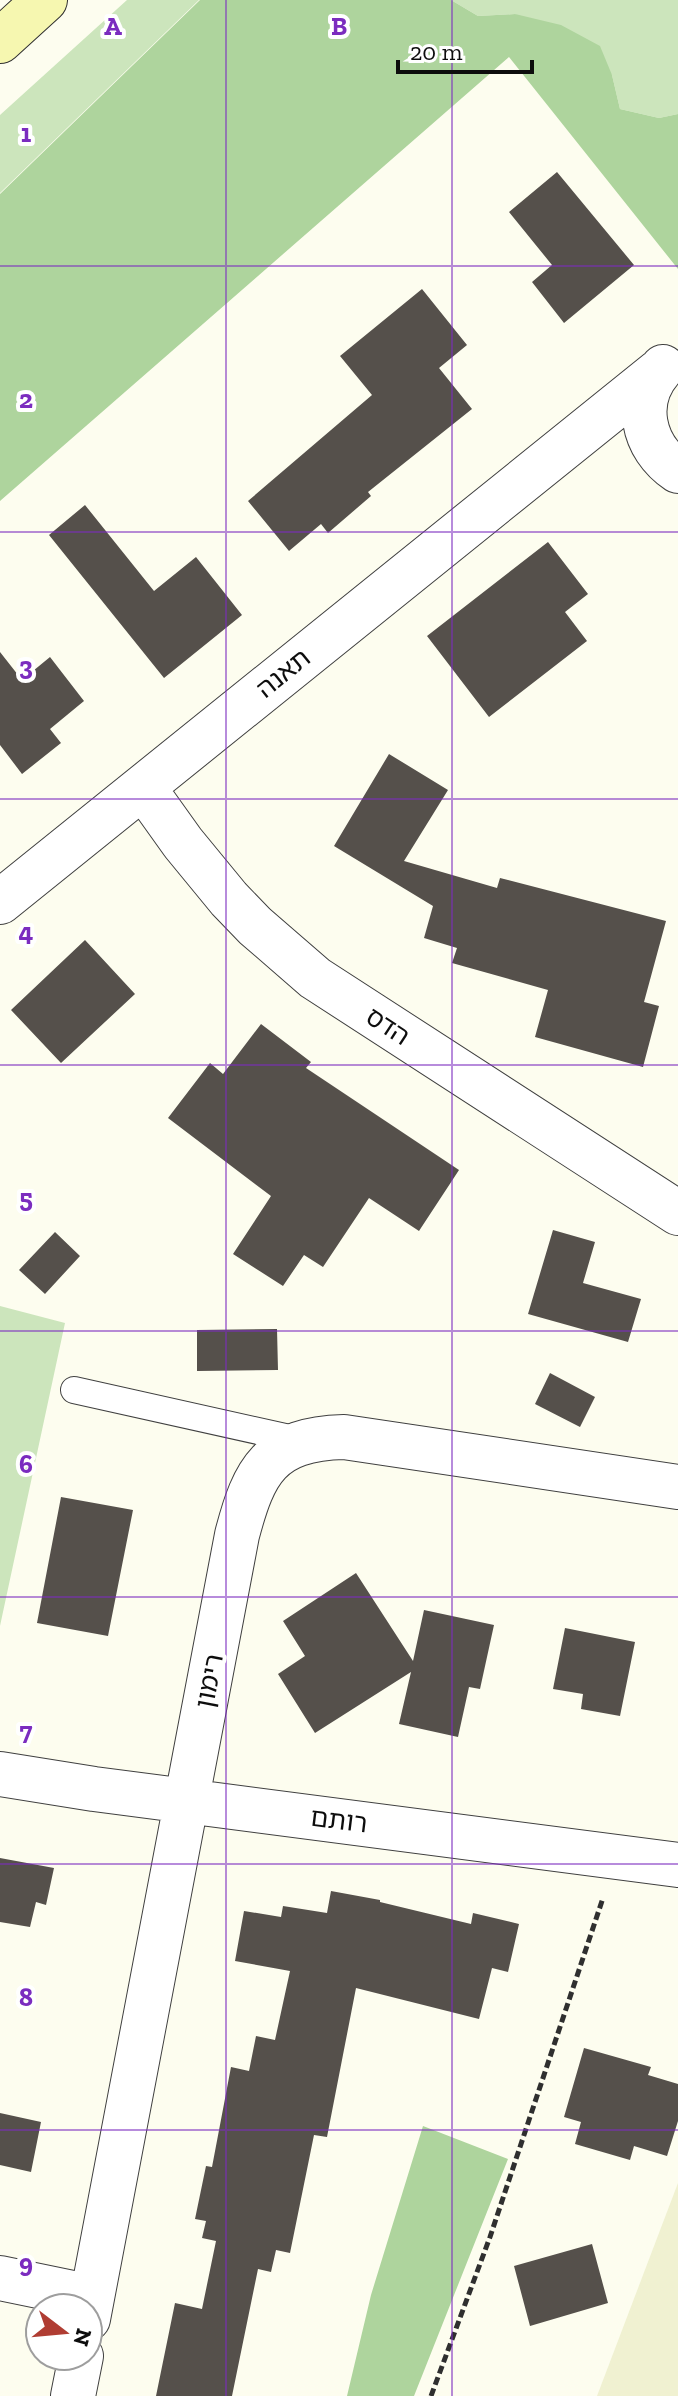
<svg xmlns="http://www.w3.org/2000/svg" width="678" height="2396" font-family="'Zilla Slab','Noto Sans Hebrew',serif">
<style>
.farmland{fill:#f0f1d1}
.green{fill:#cce5bc}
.forest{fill:#aed49d}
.building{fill:#55504b}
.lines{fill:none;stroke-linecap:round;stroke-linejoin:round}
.lane-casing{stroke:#404040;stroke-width:28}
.street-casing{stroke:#404040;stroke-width:46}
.secondary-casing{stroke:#2f2f2f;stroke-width:46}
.path{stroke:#2f2f2f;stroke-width:5;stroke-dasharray:8 4;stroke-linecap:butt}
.lane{stroke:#fff;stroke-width:26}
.street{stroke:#fff;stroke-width:44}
.secondary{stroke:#f6f7b0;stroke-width:44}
.grid{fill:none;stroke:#7b2cbf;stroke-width:2;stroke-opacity:0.55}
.labels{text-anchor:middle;stroke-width:8;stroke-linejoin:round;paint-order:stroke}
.street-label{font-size:26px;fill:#0d0d0d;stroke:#fff}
.grid-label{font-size:26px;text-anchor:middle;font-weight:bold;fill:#7b2cbf;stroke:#fff;stroke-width:8;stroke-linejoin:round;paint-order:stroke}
</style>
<rect width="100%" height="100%" fill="#fdfdef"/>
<!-- farmland -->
<path class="farmland" d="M678,2183V2396H597Z"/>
<!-- green -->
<path class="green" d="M127,0H199L0,193V115Z
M451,0H678V114L659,118L620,109L612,75L515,14L478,16Z
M0,1306L65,1323L0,1626Z"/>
<!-- forest -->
<path class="forest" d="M200,0H451L478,16L515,14L561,25L600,46L612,75L620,109L659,118L678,114V269L509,57L0,501V194Z
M423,2126L508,2159L414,2396H347L371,2295Z"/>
<!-- building -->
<path class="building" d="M557,172L634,265L564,323L532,282L552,265L509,212Z
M422,289L467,345L439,368L472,409L368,492L371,496L328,533L321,524L289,551L248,501L372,395L340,356Z
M85,505L154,591L196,557L242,615L164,678L49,535Z
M548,542L588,594L565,612L587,641L489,717L427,636Z
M0,652L22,680L50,657L84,701L50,729L61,743L22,774L0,745Z
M389,754L448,790L404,861L497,888L500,878L666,921L644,1002L659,1006L643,1067L535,1037L548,990L452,963L457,948L424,938L433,906L334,846Z
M85,940L135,994L61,1063L11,1010Z
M261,1024L311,1062L306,1068L459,1170L419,1231L369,1198L323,1267L304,1255L283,1286L233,1254L271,1196L168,1118L210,1063L223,1074Z
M553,1230L595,1242L583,1283L641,1299L628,1342L528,1314Z
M55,1232L80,1256L45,1294L19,1270Z
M277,1329L278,1370L197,1371V1330Z
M550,1373L595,1397L580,1427L535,1404Z
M61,1497L133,1510L108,1636L37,1623Z
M356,1573L413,1661L424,1610L494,1625L480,1689L469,1687L458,1737L399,1724L411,1672L315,1733L278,1674L305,1656L283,1621Z
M565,1628L635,1642L620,1716L581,1709L583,1694L553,1689Z
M0,1858L54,1868L46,1905L36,1902L30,1927L0,1922Z
M331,1891L380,1900V1902L471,1924L473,1913L519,1924L508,1972L492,1968L479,2019L356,1988L327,2137L314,2135L290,2253L276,2250L271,2272L258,2269L232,2396H156L175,2303L202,2309L216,2241L202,2238L206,2221L195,2219L206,2166L212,2167L231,2067L249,2071L256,2036L275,2040L290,1971L235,1961L244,1911L281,1917L283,1906L327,1913Z
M584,2048L651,2067L648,2075L678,2084V2121L667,2156L634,2146L630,2160L575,2144L581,2122L564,2117Z
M0,2113L41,2122L31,2172L0,2165Z
M592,2244L608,2303L530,2326L514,2266Z"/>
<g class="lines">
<defs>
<path id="lane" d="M74,1390L303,1441"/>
<path id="street" d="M663,367C632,400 642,447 678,471
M143,787L183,843L229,899L255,926L315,978L678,1213
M0,902L658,372
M0,1774L94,1789L678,1865
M0,2278L92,2297
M88,2319L237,1535C254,1470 270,1439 344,1437L678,1487
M73,2396L81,2356"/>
<path id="secondary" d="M0,41L45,0"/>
</defs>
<!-- lane casing -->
<use href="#lane" class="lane-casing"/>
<!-- street casing -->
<use href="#street" class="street-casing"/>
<!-- secondary casing -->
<use href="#secondary" class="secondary-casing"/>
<!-- path -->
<path class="path" d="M431,2396L490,2237L603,1898"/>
<!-- lane -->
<use href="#lane" class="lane"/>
<!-- street -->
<use href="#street" class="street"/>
<!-- secondary -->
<use href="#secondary" class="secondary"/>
</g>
<!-- grid -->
<path class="grid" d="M226,0V2396M452,0V2396M0,266H678M0,532H678M0,799H678M0,1065H678M0,1331H678M0,1597H678M0,1864H678M0,2130H678"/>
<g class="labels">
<!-- street labels -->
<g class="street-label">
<text transform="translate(283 673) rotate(-39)" y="9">תאנה</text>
<text transform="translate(388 1026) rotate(33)" y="9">הדס</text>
<text transform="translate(209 1681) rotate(-79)" y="9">רימון</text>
<text transform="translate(339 1820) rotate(7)" y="9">רותם</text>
</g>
</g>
<g class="grid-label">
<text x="113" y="35">A</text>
<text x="339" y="35">B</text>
<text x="26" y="142">1</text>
<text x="26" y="408">2</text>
<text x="26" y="675">3</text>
<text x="26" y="941">4</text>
<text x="26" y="1207">5</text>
<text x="26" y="1473">6</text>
<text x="26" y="1740">7</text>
<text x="26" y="2006">8</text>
<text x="26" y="2272">9</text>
</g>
<!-- north arrow -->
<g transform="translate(64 2332) rotate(106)"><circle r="38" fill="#ffffff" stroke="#9e9e9e" stroke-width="2"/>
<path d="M0-6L14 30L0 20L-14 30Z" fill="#b03d33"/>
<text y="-12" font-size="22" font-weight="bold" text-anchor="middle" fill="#0d0d0d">N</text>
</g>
<!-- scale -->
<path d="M398 60v12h134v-12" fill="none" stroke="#0d0d0d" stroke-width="4"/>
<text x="410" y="60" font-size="24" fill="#0d0d0d" stroke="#ffffff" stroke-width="6" paint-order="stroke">20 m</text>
</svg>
